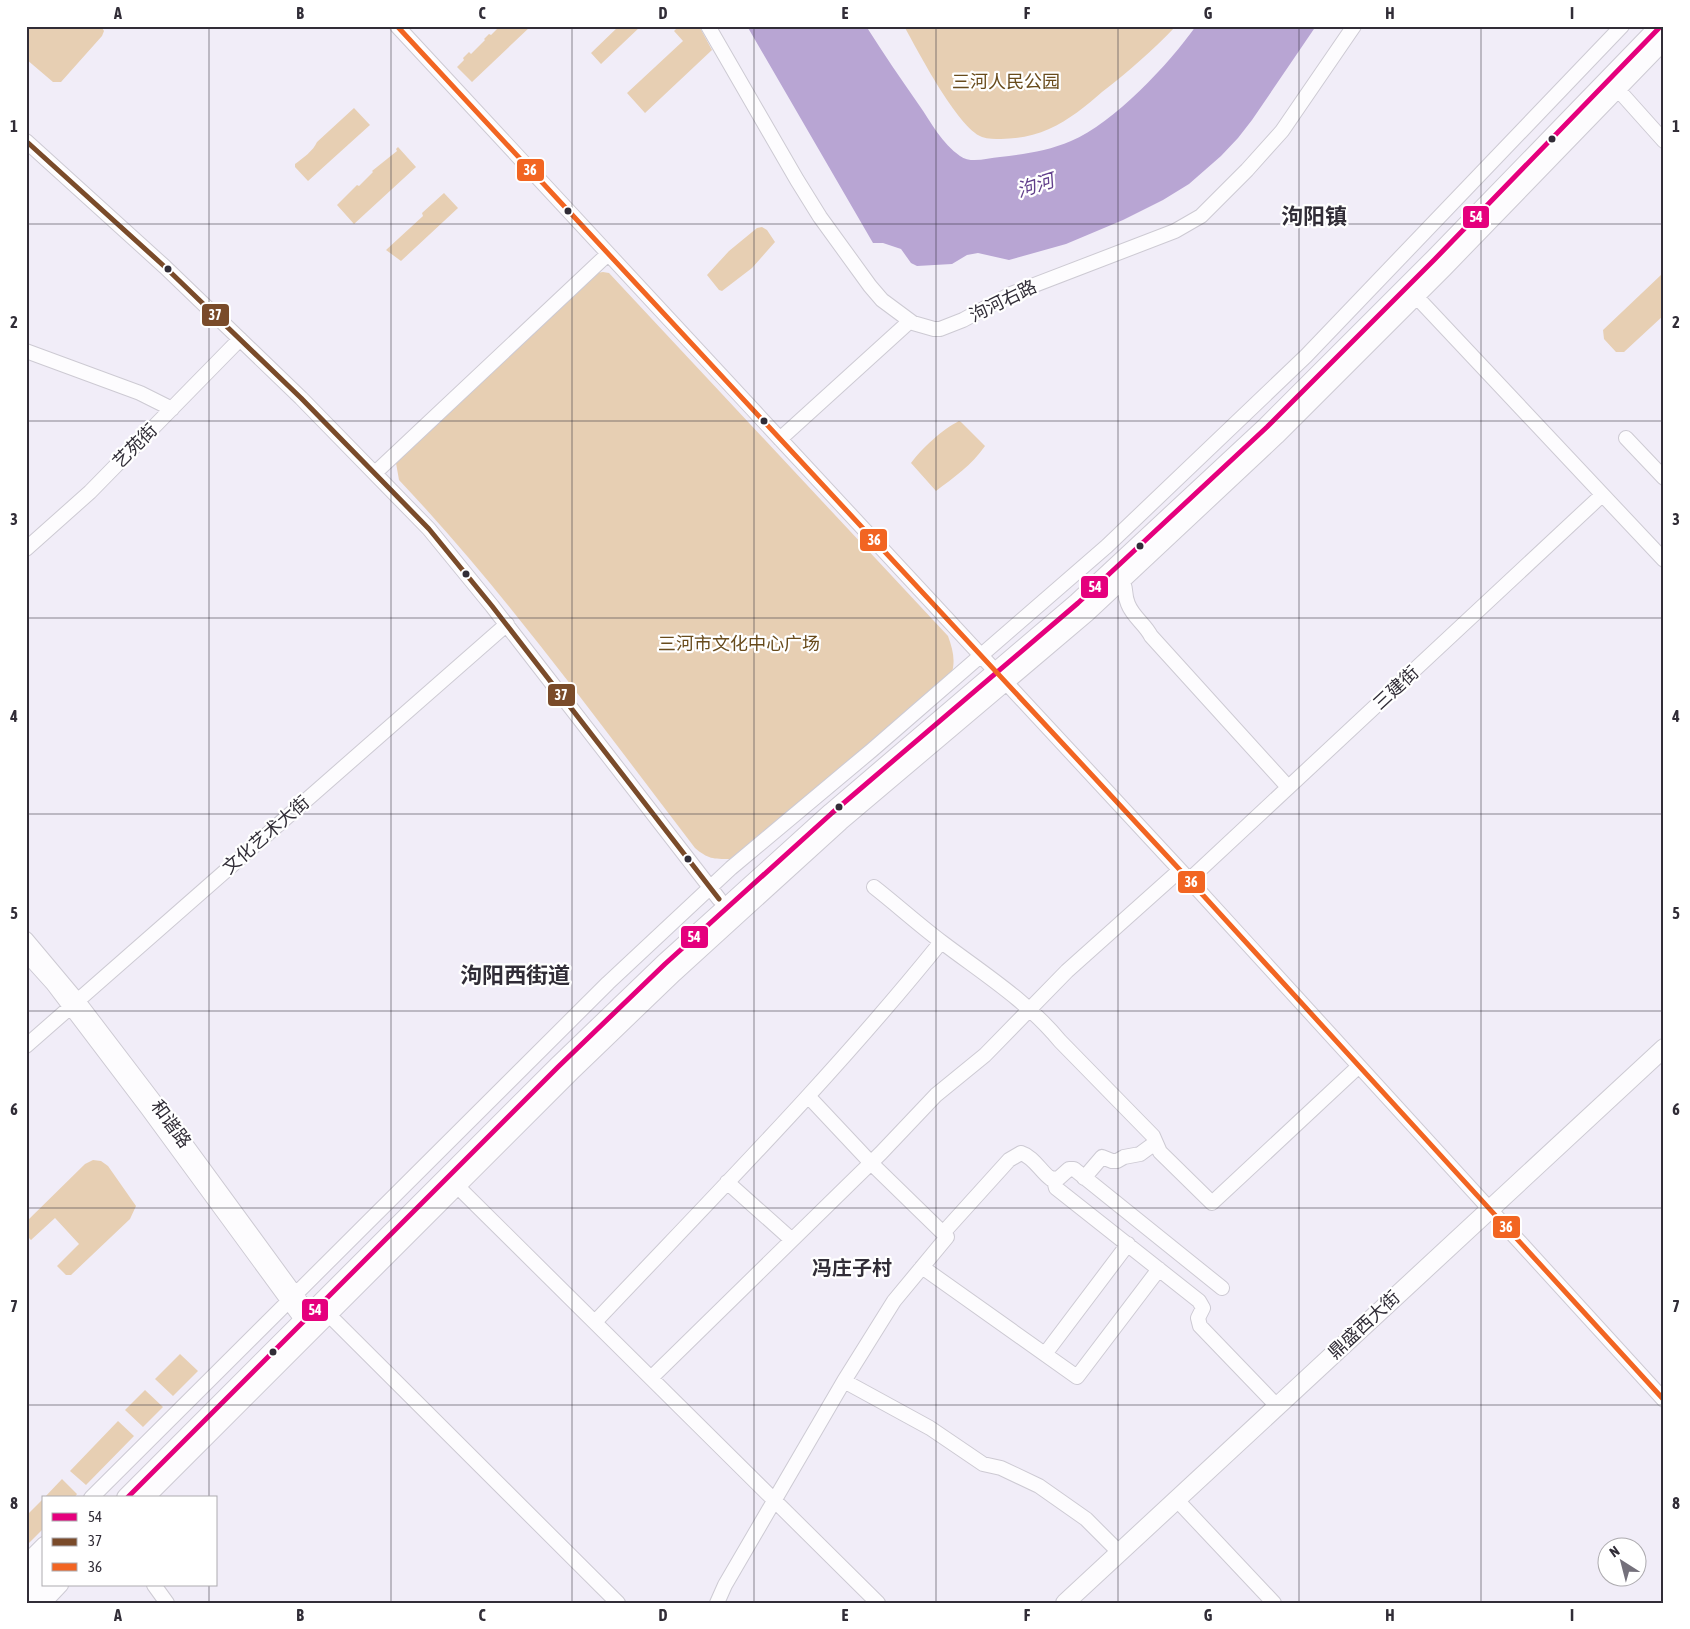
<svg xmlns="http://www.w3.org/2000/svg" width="1690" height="1629" font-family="'Asap Condensed','Noto Sans SC',sans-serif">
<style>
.green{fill:#e7cfb3}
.water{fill:#b8a5d3}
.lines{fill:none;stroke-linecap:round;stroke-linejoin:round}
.minor-casing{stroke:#cdcad3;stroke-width:16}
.major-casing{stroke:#cdcad3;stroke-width:20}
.highway-casing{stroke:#cdcad3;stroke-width:22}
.minor{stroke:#fdfcfe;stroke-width:14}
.major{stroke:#fdfcfe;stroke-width:18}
.highway{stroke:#fdfcfe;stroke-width:20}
.bus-1-casing{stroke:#fff;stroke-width:9}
.bus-2-casing{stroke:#fff;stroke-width:9}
.bus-3-casing{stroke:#fff;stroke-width:9}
.bus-1{stroke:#e5007d;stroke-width:5}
.bus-2{stroke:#7a4b2a;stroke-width:5}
.bus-3{stroke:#f26522;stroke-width:5}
.grid{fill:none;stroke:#312d37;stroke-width:1;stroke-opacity:0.55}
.bus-dot{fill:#312d37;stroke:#fff;stroke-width:2}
.labels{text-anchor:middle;stroke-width:4.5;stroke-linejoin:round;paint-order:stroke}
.park-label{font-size:18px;fill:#684b1c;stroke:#fff}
.street-label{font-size:18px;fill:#312d37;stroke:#fff}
.water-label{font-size:19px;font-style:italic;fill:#613f8b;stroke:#fff}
.quarter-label{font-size:20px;font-weight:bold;fill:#312d37;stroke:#fff}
.district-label{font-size:22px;font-weight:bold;fill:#312d37;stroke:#fff}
.line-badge{stroke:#fff;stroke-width:2}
.badge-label{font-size:14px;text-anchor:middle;font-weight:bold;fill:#fff}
.neatline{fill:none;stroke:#312d37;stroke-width:2}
.grid-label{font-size:16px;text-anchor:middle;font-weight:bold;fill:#312d37}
</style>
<rect width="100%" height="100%" fill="#f1edf8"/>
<!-- green -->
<path class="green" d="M26,26H101L104,31L102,36L61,82H53L26,59Z
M500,26H531L472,82L457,67L464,60L463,58L469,52L471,54L485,40L484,39L489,34L491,35Z
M619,26H641L601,64L591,53Z
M679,26H699L712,50L645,113L627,93L683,41L674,31Z
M904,26H1176C1153,50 1128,72 1102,92C1086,106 1069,120 1049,129C1034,136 1017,139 1001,139C995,139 988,139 982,137C957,127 918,51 904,26Z
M354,108L370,125L308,181L295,167V164C303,158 313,151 317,142Z
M398,147L416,167L354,224L337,205L357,185L359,186L373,172L372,171L397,151L396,149Z
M444,193L458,208L401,261L386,250L423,216L422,213Z
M762,227L767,230L775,242L752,268L722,291L719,290L707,275L729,251L757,228Z
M603,272L609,273L948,636C953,650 956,661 951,676L730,859C713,859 708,859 695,848C599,723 507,594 399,480L396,463L597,273Z
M1662,274L1664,276V315L1624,352H1616L1604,339L1603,330Z
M959,421L961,422L985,446C972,465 953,478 936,491L911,463C922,448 943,429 959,421Z
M93,1160L101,1161L108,1166L136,1206L130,1219L71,1275H66L57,1266L79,1244L55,1218L31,1240L26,1235V1222L85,1164Z
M180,1354L198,1371L173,1396L155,1379Z
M145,1390L163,1407L143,1427L125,1410Z
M118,1421L134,1436L86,1485L70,1471Z
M62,1479L77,1494L74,1498H44Z
M44,1498V1528L26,1546V1516Z"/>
<!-- water -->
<path class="water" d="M747,26H866C883,53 901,79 919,105C931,122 942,144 960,156C971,164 987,158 1000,157C1024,154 1048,151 1071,141C1114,123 1169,64 1196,26H1316L1252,120L1238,138L1221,156L1189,184L1163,200L1123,220L1066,244L1009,260L978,253L967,255L952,264L917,266L911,263L901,249L883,243H873Z"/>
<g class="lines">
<defs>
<path id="minor" d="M397,26L1180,870L1664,1400
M708,26L797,180L820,217L870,286L882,300L913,323L934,329H940L963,320L1011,294L1175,231L1201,216L1247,170L1282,131L1354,26
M1613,84L1664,141
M26,141L165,267L301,398L429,529L492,606L719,899
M1411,291L1664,560
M26,351L140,393L172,409
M1626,438L1664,478
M780,439L910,321
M375,473L608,254
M26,549L90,492L240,339
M1117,576C1130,590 1122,589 1128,604C1133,617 1145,624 1151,636L1288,787
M1189,880L1602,495
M874,887C897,905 919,925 943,943C984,974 1027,1001 1060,1041L1153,1136L1160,1152L1212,1203L1359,1066
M26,939L78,1001L155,1102L310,1314
M26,954L53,984L147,1108L303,1321
M26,1046L507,624
M1084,1178L1102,1157L1112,1161H1117L1124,1157L1140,1154L1155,1143
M1054,1180L1056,1188L1199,1301L1203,1308L1198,1318L1200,1326L1277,1406
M452,1181L878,1603
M727,1182L792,1240
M943,1233L1009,1160L1021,1153C1034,1157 1040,1171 1051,1179L1059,1178L1069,1169H1074L1222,1288
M922,1267L1077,1377L1159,1269
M323,1309L618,1603
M595,1322C713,1197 834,1075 941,942
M1045,1354L1128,1244
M651,1378L881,1153L936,1095L985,1055L1067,971L1180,870
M844,1381L930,1428L983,1464L1001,1468L1039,1486L1086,1519L1119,1552
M91,1498L608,983L731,868L872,750L1107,546L1306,356L1622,26
M147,1498L573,1072L675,974L841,823L1088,614L1277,437L1445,269L1664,43
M1176,1499L1274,1603
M26,1562L44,1544
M154,1585L167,1603
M44,1603L61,1585
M717,1603L725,1585L844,1381L894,1301L947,1237L871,1163L808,1096"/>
<path id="major" d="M1065,1603L1664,1048"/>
<path id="highway" d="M127,1498L558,1067L665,964L832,813L1078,603L1267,427L1435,259L1661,26
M26,1583L44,1565
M26,1601L44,1583"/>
</defs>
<!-- minor casing -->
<use href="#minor" class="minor-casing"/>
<!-- major casing -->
<use href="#major" class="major-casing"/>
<!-- highway casing -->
<use href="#highway" class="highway-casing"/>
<!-- minor -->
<use href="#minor" class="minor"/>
<!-- major -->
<use href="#major" class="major"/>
<!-- highway -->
<use href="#highway" class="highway"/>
<defs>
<path id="bus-1" d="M127,1498L558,1067L665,964L832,813L1078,603L1267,427L1435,259L1661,26"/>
<path id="bus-2" d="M26,141L165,267L301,398L429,529L492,606L719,899"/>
<path id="bus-3" d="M397,26L1180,870L1664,1400"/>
</defs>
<!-- bus-1 casing -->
<use href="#bus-1" class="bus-1-casing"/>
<!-- bus-2 casing -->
<use href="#bus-2" class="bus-2-casing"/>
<!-- bus-3 casing -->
<use href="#bus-3" class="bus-3-casing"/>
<!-- bus-1 -->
<use href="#bus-1" class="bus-1"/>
<!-- bus-2 -->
<use href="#bus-2" class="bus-2"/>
<!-- bus-3 -->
<use href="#bus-3" class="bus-3"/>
</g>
<!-- grid -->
<path class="grid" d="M209,26V1498M391,26V1603M572,26V1603M754,26V1603M936,26V1603M1118,26V1603M1299,26V1603M1481,26V1603M26,224H1664M26,421H1664M26,618H1664M26,814H1664M26,1011H1664M26,1208H1664M26,1405H1664M209,1585V1603"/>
<!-- markers -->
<g class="bus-dot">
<circle cx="1552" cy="139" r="4.5"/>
<circle cx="568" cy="211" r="4.5"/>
<circle cx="168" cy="269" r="4.5"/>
<circle cx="764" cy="421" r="4.5"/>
<circle cx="1140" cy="546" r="4.5"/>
<circle cx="466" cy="574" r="4.5"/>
<circle cx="839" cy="807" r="4.5"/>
<circle cx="688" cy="859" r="4.5"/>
<circle cx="273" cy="1352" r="4.5"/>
</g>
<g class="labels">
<!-- park labels -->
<g class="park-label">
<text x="1006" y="88">三河人民公园</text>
<text x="739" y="650">三河市文化中心广场</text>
</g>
<!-- street labels -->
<g class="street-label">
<text transform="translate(1003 301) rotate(-26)" y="6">泃河右路</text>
<text transform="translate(135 446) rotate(-45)" y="6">艺苑街</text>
<text transform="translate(1396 688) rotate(-43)" y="6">三建街</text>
<text transform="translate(266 835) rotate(-41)" y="6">文化艺术大街</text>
<text transform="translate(171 1124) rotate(54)" y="6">和谐路</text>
<text transform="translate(1364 1325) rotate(-43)" y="6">鼎盛西大街</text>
</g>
<!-- water labels -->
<g class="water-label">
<text transform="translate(1035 185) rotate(-18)" y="7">泃河</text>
</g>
<!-- quarter labels -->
<g class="quarter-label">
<text x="852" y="1275">冯庄子村</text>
</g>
<!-- district labels -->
<g class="district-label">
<text x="1314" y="224">泃阳镇</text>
<text x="515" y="983">泃阳西街道</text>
</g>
</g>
<g class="line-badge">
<rect x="516" y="158" width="29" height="24" rx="5" fill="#f26522"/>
<rect x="1462" y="205" width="28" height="24" rx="5" fill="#e5007d"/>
<rect x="201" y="303" width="29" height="24" rx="5" fill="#7a4b2a"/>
<rect x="859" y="528" width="29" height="24" rx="5" fill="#f26522"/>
<rect x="1080" y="575" width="29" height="24" rx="5" fill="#e5007d"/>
<rect x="547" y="683" width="29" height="24" rx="5" fill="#7a4b2a"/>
<rect x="1177" y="870" width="29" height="24" rx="5" fill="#f26522"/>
<rect x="680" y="925" width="29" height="24" rx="5" fill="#e5007d"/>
<rect x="1492" y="1215" width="29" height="24" rx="5" fill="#f26522"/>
<rect x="301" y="1298" width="28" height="24" rx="5" fill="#e5007d"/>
</g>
<g class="badge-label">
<text x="530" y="175">36</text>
<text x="1476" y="222">54</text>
<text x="215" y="320">37</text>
<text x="874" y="545">36</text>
<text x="1095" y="592">54</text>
<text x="561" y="700">37</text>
<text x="1191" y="887">36</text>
<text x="694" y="942">54</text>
<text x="1506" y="1232">36</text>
<text x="315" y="1315">54</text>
</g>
<!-- border -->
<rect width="1690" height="1629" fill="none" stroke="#ffffff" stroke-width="55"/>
<!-- legend -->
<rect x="42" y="1496" width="175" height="90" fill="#ffffff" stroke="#adabaf"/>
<rect x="52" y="1513" width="25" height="8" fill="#e5007d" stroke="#adabaf"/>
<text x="88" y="1522" font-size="15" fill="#312d37">54</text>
<rect x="52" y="1538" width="25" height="8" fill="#7a4b2a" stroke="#adabaf"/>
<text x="88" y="1546" font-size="15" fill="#312d37">37</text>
<rect x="52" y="1563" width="25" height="8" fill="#f26522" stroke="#adabaf"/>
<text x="88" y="1572" font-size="15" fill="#312d37">36</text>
<!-- north arrow -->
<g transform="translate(1622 1562) rotate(324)"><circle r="24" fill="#ffffff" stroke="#adabaf"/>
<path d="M0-4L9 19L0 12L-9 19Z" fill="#74707b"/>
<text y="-8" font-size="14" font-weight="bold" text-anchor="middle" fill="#312d37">N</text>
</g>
<rect x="28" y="28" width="1634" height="1574" class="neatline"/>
<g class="grid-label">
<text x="118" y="19">A</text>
<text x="300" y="19">B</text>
<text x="482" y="19">C</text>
<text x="663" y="19">D</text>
<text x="845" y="19">E</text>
<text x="1027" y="19">F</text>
<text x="1208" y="19">G</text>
<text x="1390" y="19">H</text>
<text x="1572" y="19">I</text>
<text x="14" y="132">1</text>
<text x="1676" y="132">1</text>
<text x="14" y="328">2</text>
<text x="1676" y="328">2</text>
<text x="14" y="525">3</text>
<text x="1676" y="525">3</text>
<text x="14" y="722">4</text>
<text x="1676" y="722">4</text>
<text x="14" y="919">5</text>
<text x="1676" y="919">5</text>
<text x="14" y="1115">6</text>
<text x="1676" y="1115">6</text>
<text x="14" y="1312">7</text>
<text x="1676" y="1312">7</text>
<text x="14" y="1509">8</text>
<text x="1676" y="1509">8</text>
<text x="118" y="1621">A</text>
<text x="300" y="1621">B</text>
<text x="482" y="1621">C</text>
<text x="663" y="1621">D</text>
<text x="845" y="1621">E</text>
<text x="1027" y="1621">F</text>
<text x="1208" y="1621">G</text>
<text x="1390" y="1621">H</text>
<text x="1572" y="1621">I</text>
</g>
</svg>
